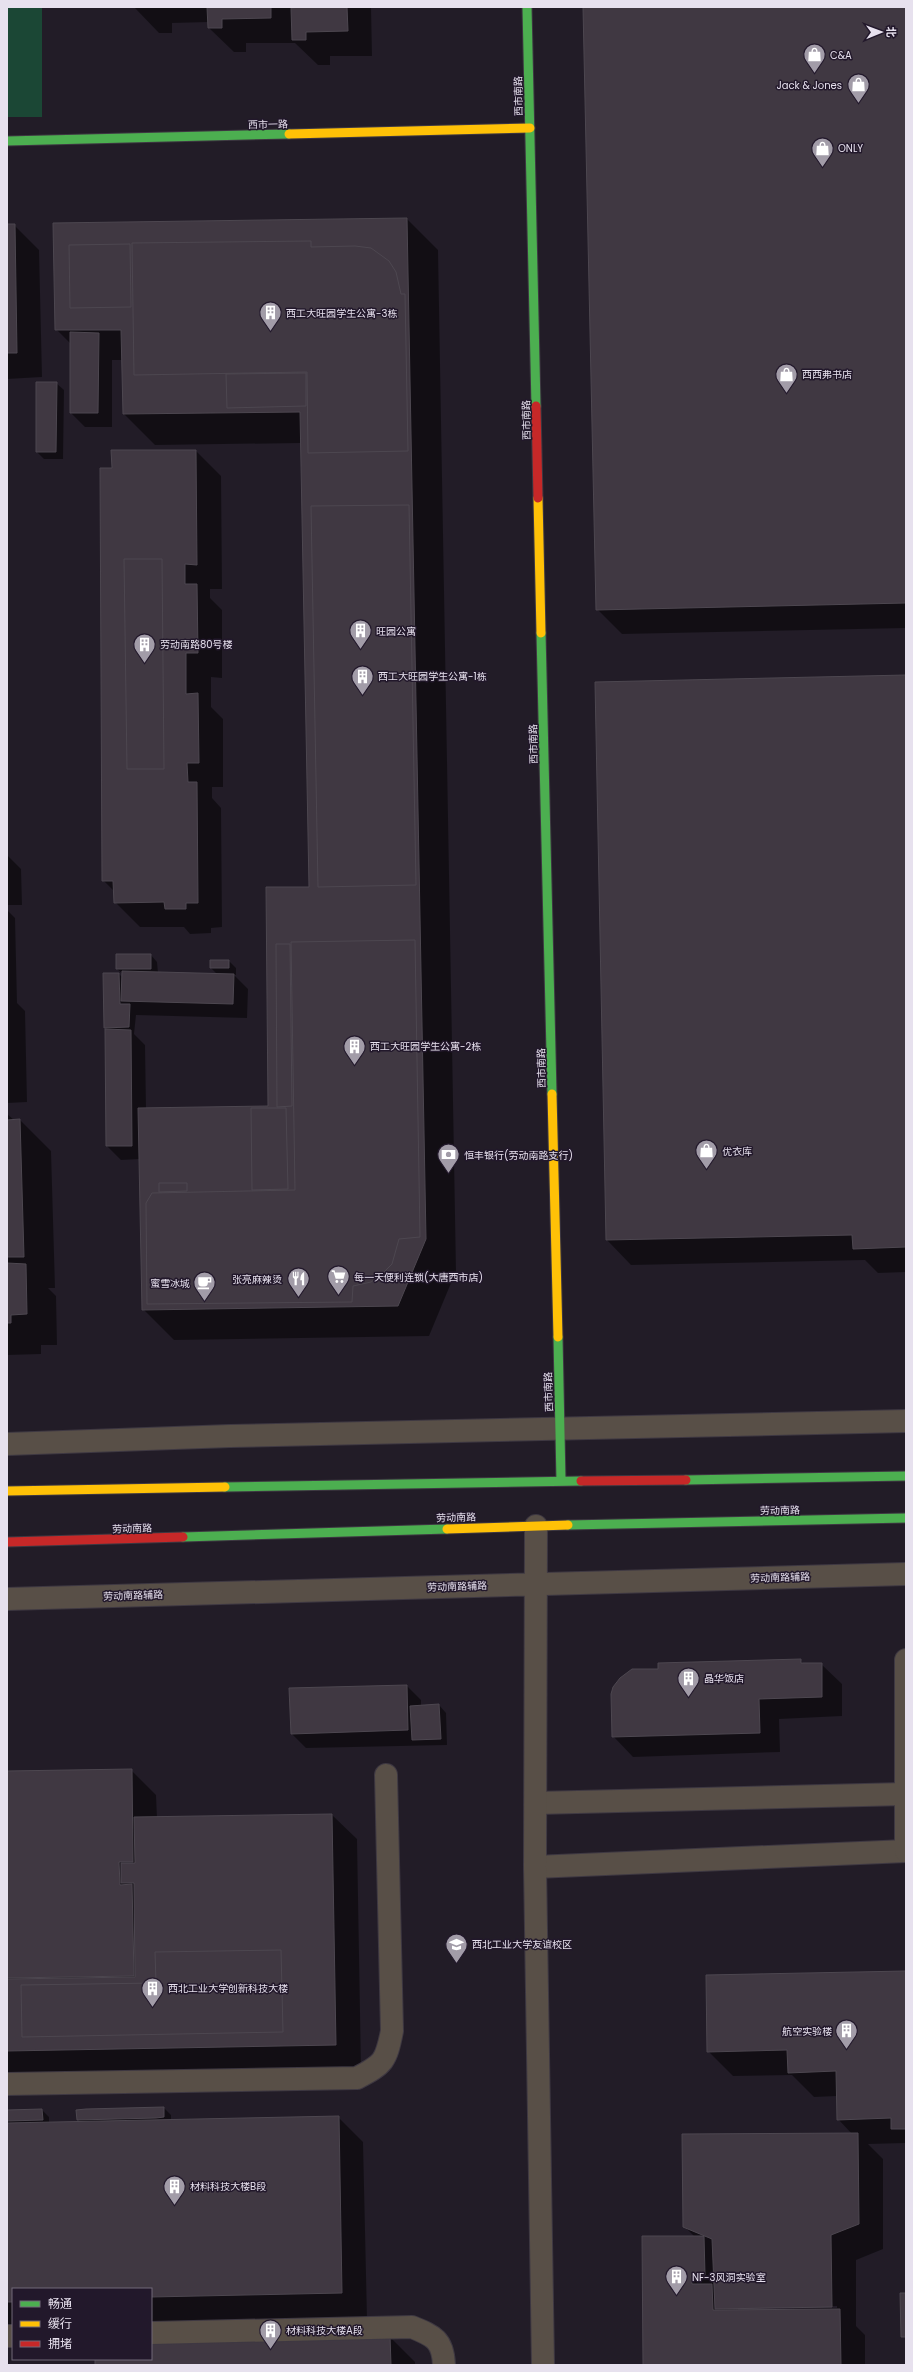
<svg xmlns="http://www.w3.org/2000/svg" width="913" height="2372" font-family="Poppins,'Noto Sans SC',sans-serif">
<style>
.forest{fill:#1b4735}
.shadow{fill:#0007;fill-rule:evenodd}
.building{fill:#403842;stroke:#4d4750}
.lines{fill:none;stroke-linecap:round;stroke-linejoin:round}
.lane-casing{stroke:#3e3842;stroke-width:24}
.street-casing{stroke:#3e3842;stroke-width:24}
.fast-casing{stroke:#3e3842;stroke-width:11}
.slow-casing{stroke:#3e3842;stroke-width:11}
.jam-casing{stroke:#3e3842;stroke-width:11}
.lane{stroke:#584f47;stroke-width:22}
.street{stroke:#584f47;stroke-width:22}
.fast{stroke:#4caf50;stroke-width:9}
.slow{stroke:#ffc107;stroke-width:9}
.jam{stroke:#c62828;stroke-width:9}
.labels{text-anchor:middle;stroke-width:3;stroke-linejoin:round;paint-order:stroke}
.poi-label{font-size:10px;fill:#e7e1ee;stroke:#22182b;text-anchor:start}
.street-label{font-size:10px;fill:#e7e1ee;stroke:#22182b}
</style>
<rect width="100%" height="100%" fill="#221c27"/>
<!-- forest -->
<path class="forest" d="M7,7H42V117H7Z"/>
<!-- shadow -->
<path class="shadow" d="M371,7L372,56H330V65H318L295,43H246V52H234L209,28V22L172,23V33H159L134,7Z
M584,7H906V628L622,634L597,609Z
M407,219L438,250L456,1271L429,1336L174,1340L143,1309L140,1159L121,1160L107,1146L108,1030L105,1027L119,974L123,978V974L117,969L150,954L157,962L158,973L218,975L211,968V961H229L236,968V975H234L248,989L247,1018L136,1015L134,1034L145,1045L146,1109L269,1107L310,888L301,443L155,445L124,414L123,360H112V427H85L71,413V344L56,329Z
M7,225H14L39,250L42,377L7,379Z
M56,383L64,390L63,459H44L37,452Z
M112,451H196L221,476L222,589H210V598L222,610V678L211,677V707L223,719V787H212V798L221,808L222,927L211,928V933L190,934L184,927H140L115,902V892L103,880Z
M906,676V1272L878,1273L865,1260L631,1265L607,1240Z
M7,855L21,869L22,905H7Z
M7,910L15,918L17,1003L25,1011L27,1102L7,1103Z
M7,1114L14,1120H20L51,1151L55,1288H48L56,1296L57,1345H41V1354L7,1355Z
M800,1660L804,1664H821L842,1684V1716L779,1719L780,1752L633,1757L613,1736L659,1670Z
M407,1686L421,1700V1706L439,1705L446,1713L447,1745L306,1748L292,1734Z
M131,1770L156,1795L157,1818L332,1815L357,1839L361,2070L7,2076V1772Z
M906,1972V2143L868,2144L883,2159V2249L856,2260V2326L865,2335V2365H644L695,2237L684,2226L852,2134L838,2119L837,2096L814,2097L792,2075L733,2076L708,2051ZM837,2306V2308L738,2310V2308Z
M164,2108L171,2115V2120L338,2117L363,2142L367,2318L151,2322V2289H13V2327H7V2111L42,2110L49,2117V2123L80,2122L78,2119Z
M390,2337L415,2362V2365H96V2359H151Z"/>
<!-- building -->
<path class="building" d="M207,7H271V18L222,19V28H208Z
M301,7H347L348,31L306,32V40H292L291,8Z
M583,7H906V603L596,610Z
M407,218L426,1239L398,1306L142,1310L138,1108L268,1106L266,887H309L300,412L123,414L121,330H55L53,223Z
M7,224H15L17,353H7Z
M311,241V247L355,246L371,248L389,261L396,272L401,294H405L408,451L308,453L307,372L134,375L132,243Z
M130,244L131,307L70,308L69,245Z
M70,332L99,333L98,413H70Z
M306,373V406L227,408L226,374Z
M36,382H57L56,452H36Z
M111,450H196L197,565L185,564V584H197L198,653H186V694L198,693L199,763H187L188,782H197L198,903H186V909H165L164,902L114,903L113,881H102L100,468H112Z
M409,505L416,885L318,887L311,506Z
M124,559H162L164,769H127Z
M906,675V1247L853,1249L852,1235L606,1240L595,682Z
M415,940L420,1237L399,1239L392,1264L381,1275L371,1282L353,1286L352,1302L147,1304L146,1203L152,1193L295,1190L291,942Z
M276,944H290L292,1106L277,1107Z
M116,954H151V969H116Z
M210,960H229V968H210Z
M122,971L234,974L233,1004L121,1001Z
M103,973H119L120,1004H130L129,1027L104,1028Z
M105,1029L131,1030L132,1146H106Z
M251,1108H286L288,1189L252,1190Z
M7,1112V1120L20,1119L24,1257H7Z
M159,1183H187V1191L159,1192Z
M7,1263L26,1264L27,1314L11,1315V1323H7Z
M801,1659V1663H822V1697L759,1699L760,1733L612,1737L611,1694L613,1687L620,1678L632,1669H658V1663Z
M407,1685L408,1730L291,1734L289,1688Z
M439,1704L441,1739L412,1740L410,1706Z
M132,1769L133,1862H119L120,1885L132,1884L134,1976L7,1978V1771Z
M332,1814L336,2045L7,2051V1979L135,1977L134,1883H121V1863H135L134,1817Z
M281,1950L283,2032L22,2037L21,1985L156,1983L155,1952Z
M906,1971V2129H891V2118L837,2120L836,2071L788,2073L787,2050L707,2052L706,1975Z
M164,2107V2117L156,2118L77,2120L76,2110L86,2109Z
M42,2109L43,2120L7,2121V2110Z
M339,2116L342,2293L151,2297V2289H13V2302H7V2123Z
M858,2133L859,2224L831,2235L832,2307L715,2309L712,2239L683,2227L682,2134Z
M642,2236H704L705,2275H691L692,2284H712L713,2310L840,2309L841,2365H643Z
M900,2293H906V2337H901Z
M390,2336L391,2365H95V2359H151V2341Z"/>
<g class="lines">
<defs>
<path id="lane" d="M536,1803L905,1794
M535,1867L906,1851
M7,2084L357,2078C384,2064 386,2061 392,2031L386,1775"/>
<path id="street" d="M7,1444L230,1436L906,1421
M536,1526L535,1867L543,2365
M7,1599L906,1574
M906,1660V1851
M151,2333L412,2327C434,2336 443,2340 444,2365
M7,2336H13"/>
<path id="fast" d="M527,7L536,406
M7,141L289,134
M541,633L552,1094
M558,1337L561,1481
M686,1480L906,1476
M225,1487L581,1481
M568,1525L906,1518
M183,1537L447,1529"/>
<path id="slow" d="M289,134L530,128
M538,498L541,633
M552,1094L558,1337
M7,1491L225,1487
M447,1529L568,1525"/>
<path id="jam" d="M536,406L538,498
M581,1481L686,1480
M7,1542L183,1537"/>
</defs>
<!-- lane casing -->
<use href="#lane" class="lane-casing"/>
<!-- street casing -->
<use href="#street" class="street-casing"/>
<!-- fast casing -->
<use href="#fast" class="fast-casing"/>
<!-- slow casing -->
<use href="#slow" class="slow-casing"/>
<!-- jam casing -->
<use href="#jam" class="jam-casing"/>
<!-- lane -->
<use href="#lane" class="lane"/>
<!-- street -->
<use href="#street" class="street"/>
<!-- fast -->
<use href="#fast" class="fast"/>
<!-- slow -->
<use href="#slow" class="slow"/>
<!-- jam -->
<use href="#jam" class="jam"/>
</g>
<!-- icons -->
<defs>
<symbol id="shop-pin" viewBox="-11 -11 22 30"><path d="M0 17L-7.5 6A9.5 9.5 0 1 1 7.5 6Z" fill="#a29ca8" stroke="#22182b"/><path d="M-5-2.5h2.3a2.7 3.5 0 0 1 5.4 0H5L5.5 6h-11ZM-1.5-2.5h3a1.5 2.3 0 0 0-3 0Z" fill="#fff"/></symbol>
<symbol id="building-pin" viewBox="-11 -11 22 30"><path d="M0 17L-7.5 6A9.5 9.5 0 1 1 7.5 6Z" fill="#a29ca8" stroke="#22182b"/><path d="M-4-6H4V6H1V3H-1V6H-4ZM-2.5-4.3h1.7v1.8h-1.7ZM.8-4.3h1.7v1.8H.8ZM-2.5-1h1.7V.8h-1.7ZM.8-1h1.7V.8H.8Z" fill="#fff"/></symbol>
<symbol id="bank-pin" viewBox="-11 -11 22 30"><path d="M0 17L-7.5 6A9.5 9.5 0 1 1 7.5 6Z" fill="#a29ca8" stroke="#22182b"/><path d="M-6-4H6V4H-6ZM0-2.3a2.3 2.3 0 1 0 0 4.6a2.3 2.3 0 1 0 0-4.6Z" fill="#fff"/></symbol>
<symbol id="supermarket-pin" viewBox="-11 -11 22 30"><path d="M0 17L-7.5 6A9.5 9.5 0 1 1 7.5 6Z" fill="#a29ca8" stroke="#22182b"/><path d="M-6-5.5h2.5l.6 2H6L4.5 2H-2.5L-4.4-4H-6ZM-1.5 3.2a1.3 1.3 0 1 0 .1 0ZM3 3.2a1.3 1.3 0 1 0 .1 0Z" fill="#fff"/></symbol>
<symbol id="restaurant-pin" viewBox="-11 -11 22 30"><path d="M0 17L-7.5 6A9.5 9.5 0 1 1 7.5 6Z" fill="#a29ca8" stroke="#22182b"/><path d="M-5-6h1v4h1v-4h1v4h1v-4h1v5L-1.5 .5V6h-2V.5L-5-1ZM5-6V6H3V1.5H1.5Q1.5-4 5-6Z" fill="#fff"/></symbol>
<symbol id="cafe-pin" viewBox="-11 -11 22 30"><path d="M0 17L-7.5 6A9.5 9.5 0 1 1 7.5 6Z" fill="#a29ca8" stroke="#22182b"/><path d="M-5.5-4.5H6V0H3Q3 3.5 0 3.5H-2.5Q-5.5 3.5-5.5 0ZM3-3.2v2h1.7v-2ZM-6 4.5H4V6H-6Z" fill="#fff"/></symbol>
<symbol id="university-pin" viewBox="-11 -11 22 30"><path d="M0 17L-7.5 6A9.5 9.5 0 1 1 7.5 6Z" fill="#a29ca8" stroke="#22182b"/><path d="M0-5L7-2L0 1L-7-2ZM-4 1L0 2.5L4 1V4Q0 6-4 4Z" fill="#fff"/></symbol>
</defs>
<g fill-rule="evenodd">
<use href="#shop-pin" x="802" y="42" width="25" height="34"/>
<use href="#shop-pin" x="846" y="72" width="25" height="34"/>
<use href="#shop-pin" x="810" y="136" width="25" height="34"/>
<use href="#building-pin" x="258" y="300" width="25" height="34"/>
<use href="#shop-pin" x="774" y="362" width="25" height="34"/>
<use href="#building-pin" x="348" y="618" width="25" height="34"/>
<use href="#building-pin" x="132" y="632" width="25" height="34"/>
<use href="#building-pin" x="350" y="664" width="25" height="34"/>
<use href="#building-pin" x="342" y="1034" width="25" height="34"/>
<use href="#shop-pin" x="694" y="1138" width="25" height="34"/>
<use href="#bank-pin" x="436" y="1142" width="25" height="34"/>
<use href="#supermarket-pin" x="326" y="1264" width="25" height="34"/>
<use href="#restaurant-pin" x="286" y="1266" width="25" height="34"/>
<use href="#cafe-pin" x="192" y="1270" width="25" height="34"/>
<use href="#building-pin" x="676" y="1666" width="25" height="34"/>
<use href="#university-pin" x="444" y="1932" width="25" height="34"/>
<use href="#building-pin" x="140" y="1976" width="25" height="34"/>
<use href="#building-pin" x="834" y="2018" width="25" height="34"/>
<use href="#building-pin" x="162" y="2174" width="25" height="34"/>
<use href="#building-pin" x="664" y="2264" width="25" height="34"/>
<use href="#building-pin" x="258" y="2318" width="25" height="34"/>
</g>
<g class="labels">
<!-- poi labels -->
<g class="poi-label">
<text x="830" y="59">C&amp;A</text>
<text x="842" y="89" text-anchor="end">Jack &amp; Jones</text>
<text x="838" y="152">ONLY</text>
<text x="286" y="317">西工大旺园学生公寓-3栋</text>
<text x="802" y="378">西西弗书店</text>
<text x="376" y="635">旺园公寓</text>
<text x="160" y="648">劳动南路80号楼</text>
<text x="378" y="680">西工大旺园学生公寓-1栋</text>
<text x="370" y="1050">西工大旺园学生公寓-2栋</text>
<text x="722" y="1155">优衣库</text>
<text x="464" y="1159">恒丰银行(劳动南路支行)</text>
<text x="354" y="1281">每一天便利连锁(大唐西市店)</text>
<text x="282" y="1283" text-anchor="end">张亮麻辣烫</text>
<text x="190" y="1287" text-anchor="end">蜜雪冰城</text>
<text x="704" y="1682">晶华饭店</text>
<text x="472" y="1948">西北工业大学友谊校区</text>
<text x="168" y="1992">西北工业大学创新科技大楼</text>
<text x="832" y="2035" text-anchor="end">航空实验楼</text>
<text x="190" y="2190">材料科技大楼B段</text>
<text x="692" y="2281">NF-3风洞实验室</text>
<text x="286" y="2334">材料科技大楼A段</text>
</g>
<!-- street labels -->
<g class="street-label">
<text transform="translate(518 96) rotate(-91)" y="4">西市南路</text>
<text transform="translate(268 124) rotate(-1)" y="4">西市一路</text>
<text transform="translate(526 420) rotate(-91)" y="4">西市南路</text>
<text transform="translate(533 744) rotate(-91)" y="4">西市南路</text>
<text transform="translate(541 1068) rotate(-91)" y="4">西市南路</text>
<text transform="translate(548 1392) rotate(-92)" y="4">西市南路</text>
<text transform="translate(780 1510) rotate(-1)" y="4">劳动南路</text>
<text transform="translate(456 1517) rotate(-2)" y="4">劳动南路</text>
<text transform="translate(132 1528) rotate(-2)" y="4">劳动南路</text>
<text transform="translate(780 1577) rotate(-2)" y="4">劳动南路辅路</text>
<text transform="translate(457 1586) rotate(-2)" y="4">劳动南路辅路</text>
<text transform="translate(133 1595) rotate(-2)" y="4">劳动南路辅路</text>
</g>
</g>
<!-- border -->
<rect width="913" height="2372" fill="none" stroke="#e7e1ee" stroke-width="16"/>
<!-- legend -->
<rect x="12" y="2288" width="140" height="72" fill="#22182b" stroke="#716879"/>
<rect x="20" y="2301" width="20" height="6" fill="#4caf50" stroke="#716879"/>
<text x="48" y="2308" font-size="12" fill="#e7e1ee">畅通</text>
<rect x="20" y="2321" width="20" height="6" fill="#ffc107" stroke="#716879"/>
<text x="48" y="2328" font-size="12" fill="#e7e1ee">缓行</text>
<rect x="20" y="2341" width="20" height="6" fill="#c62828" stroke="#716879"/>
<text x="48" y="2348" font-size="12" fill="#e7e1ee">拥堵</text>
<!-- north arrow -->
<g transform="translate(881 32) rotate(89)" stroke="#22182b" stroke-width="3" paint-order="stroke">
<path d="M0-3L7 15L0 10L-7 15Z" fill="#e7e1ee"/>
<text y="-6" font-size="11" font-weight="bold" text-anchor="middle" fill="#e7e1ee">北</text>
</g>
</svg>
